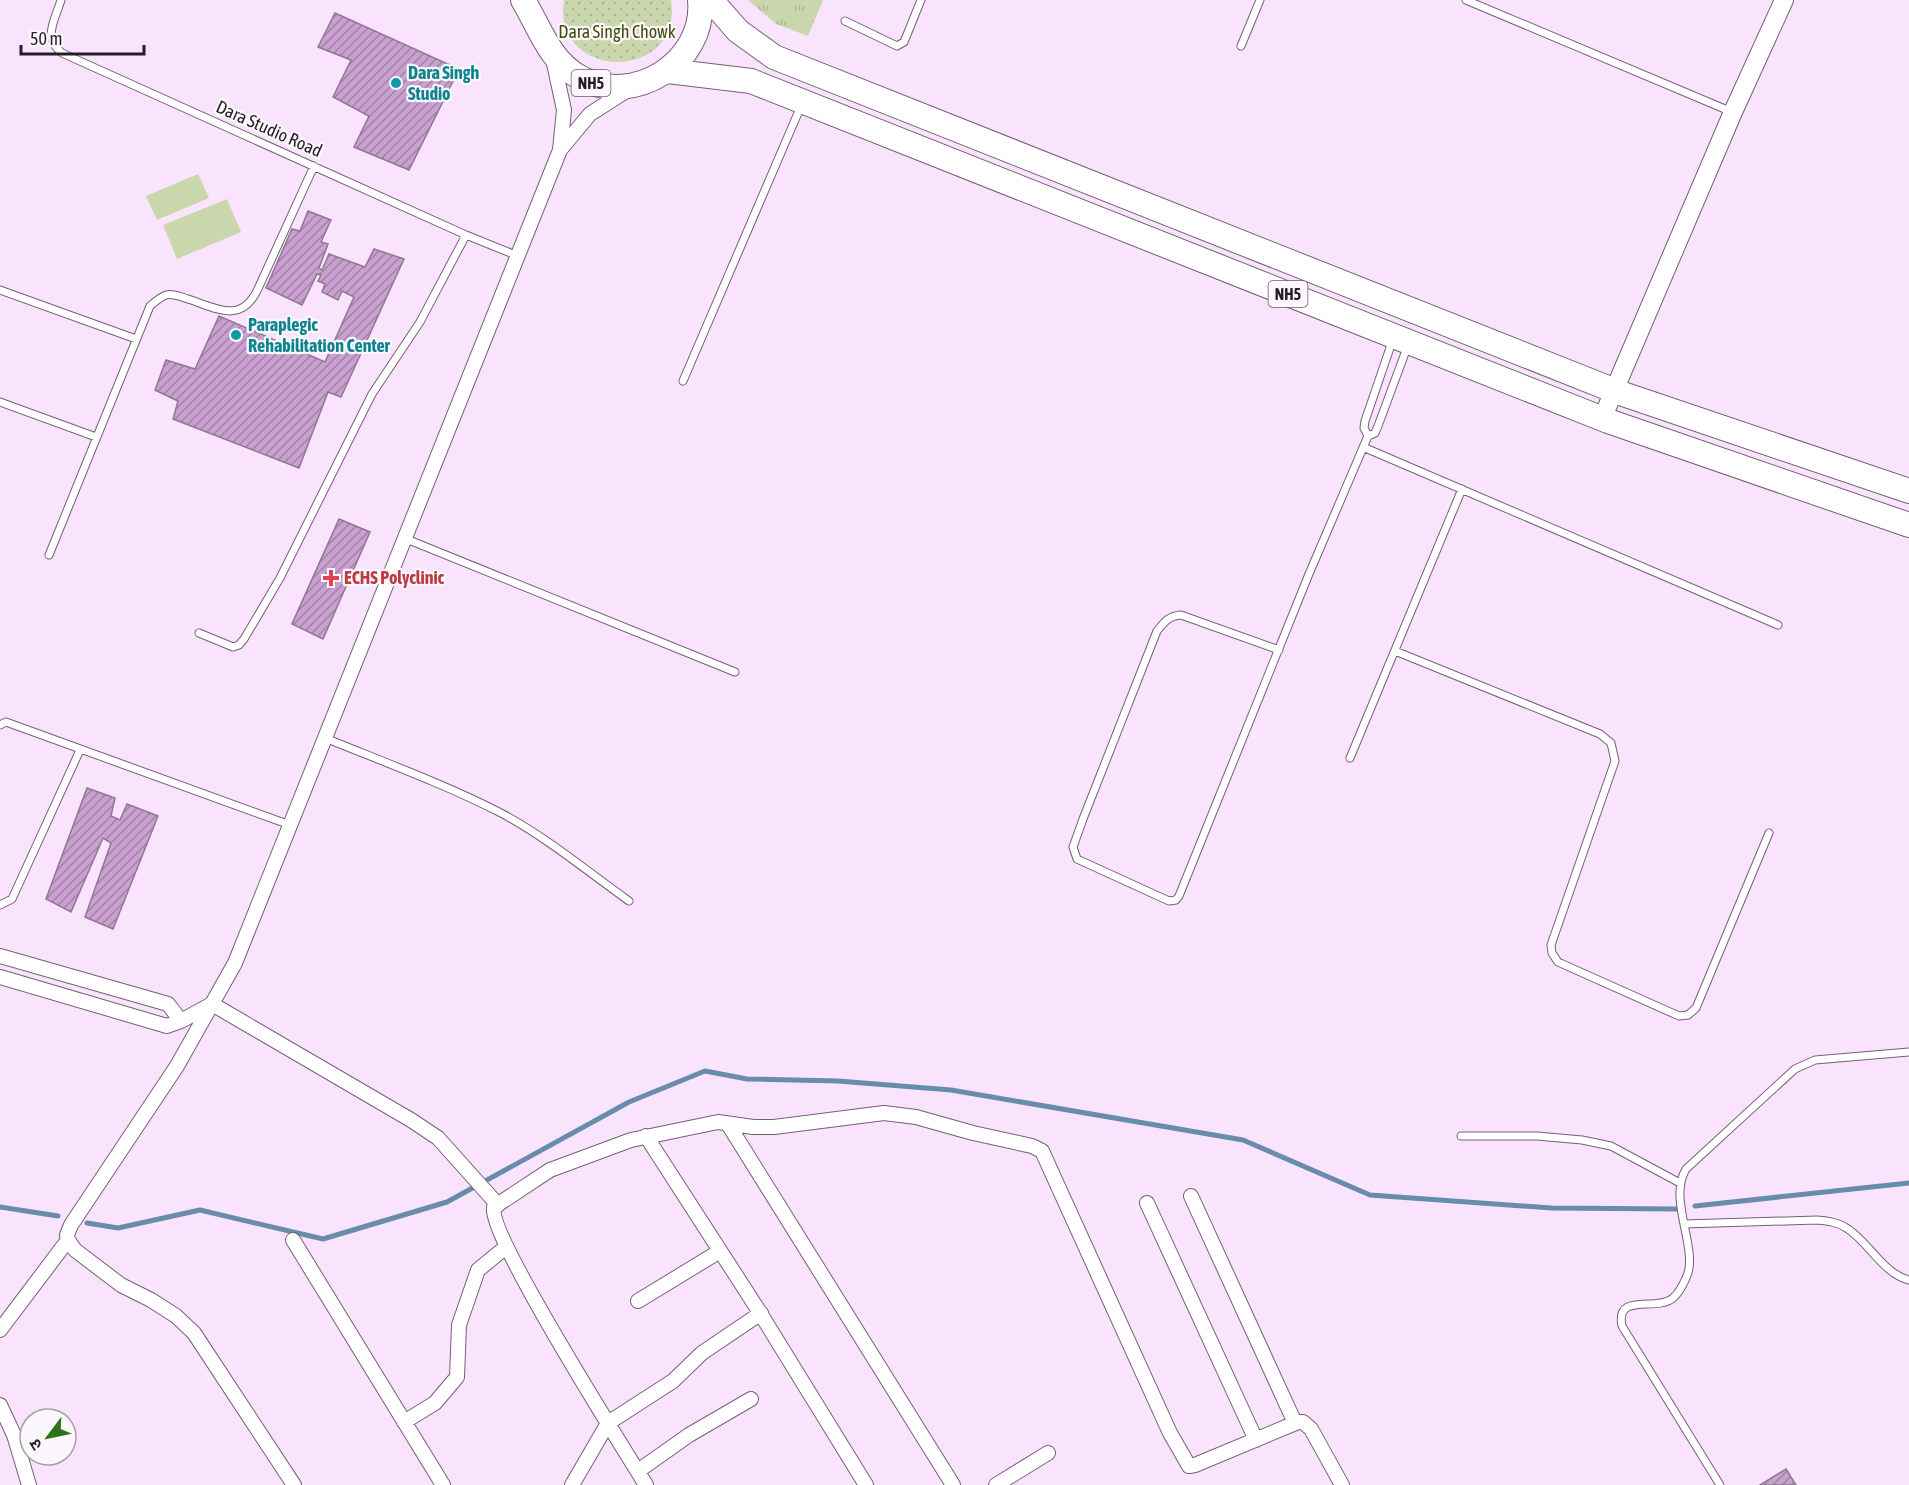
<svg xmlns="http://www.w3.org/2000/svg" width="1909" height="1485" font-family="'Asap Condensed','Noto Sans Devanagari',sans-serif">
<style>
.grass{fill:url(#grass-tufts)}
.garden{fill:url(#garden-dots)}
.pitch{fill:#cad7ad}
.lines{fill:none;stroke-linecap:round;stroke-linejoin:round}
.stream{stroke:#688dab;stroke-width:5}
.building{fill:url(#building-hatch);stroke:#8d7990;stroke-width:1.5}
.lane-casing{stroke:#746076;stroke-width:9}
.street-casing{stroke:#746076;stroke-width:16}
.secondary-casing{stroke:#746076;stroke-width:20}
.highway-casing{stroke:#746076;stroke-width:26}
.lane{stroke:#fff;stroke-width:7}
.street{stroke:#fff;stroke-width:14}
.secondary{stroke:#fff;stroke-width:18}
.highway{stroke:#fff;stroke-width:24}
.culture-dot{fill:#0f9aa8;stroke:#fcf7fd;stroke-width:2}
.health-dot{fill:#e0444e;stroke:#fcf7fd;stroke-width:2}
.labels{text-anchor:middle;stroke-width:4.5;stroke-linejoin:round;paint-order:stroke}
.shield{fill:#fcf7fd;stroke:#665e67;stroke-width:1.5}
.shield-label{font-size:16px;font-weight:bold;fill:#261d27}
.park-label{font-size:18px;fill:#404e0d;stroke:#fcf7fd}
.culture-label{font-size:18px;font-weight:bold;fill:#0d838f;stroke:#fcf7fd;text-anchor:start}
.street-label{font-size:18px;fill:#261d27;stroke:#fcf7fd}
.health-label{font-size:18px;font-weight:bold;fill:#be3a42;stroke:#fcf7fd;text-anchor:start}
</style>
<defs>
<pattern id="grass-tufts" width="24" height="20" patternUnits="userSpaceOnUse" patternTransform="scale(1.5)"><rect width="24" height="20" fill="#cad7ad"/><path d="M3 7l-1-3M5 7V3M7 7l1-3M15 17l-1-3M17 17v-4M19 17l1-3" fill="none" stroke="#adb895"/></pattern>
<pattern id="garden-dots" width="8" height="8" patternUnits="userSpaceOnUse" patternTransform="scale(1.5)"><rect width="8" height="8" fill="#cad7ad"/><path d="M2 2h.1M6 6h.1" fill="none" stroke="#adb895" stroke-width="1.8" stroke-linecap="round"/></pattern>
<pattern id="building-hatch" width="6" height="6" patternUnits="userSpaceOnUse" patternTransform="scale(1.5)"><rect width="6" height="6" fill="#c9a0cf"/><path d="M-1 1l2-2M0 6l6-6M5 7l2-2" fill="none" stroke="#a382a8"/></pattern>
</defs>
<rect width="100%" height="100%" fill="#fae3fd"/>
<!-- grass -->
<path class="grass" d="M748,0H823L808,36L776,24Z"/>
<!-- garden -->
<path class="garden" d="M564,0H671C684,83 551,82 564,0Z"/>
<!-- pitch -->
<path class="pitch" d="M198,174L209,198L157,220L146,196Z
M227,199L241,232L177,259L163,225Z"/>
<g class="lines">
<!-- stream -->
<path class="stream" d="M1695,1206L1909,1183
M0,1207L58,1216
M87,1223L118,1228L200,1210L323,1239L447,1202L629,1102L705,1071L747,1079L838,1081L951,1090L1243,1140L1370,1195L1551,1208L1676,1209"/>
</g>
<!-- building -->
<path class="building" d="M335,13L459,69L409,170L354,147L369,116L333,97L351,60L318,47Z
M308,211L331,220L321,242L328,244L319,268L322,270L329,254L365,267L374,249L404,259L341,397L328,392L299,468L173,419L178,401L155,390L166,360L195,369L219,316L325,362L354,297L342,291L338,300L322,292L325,284L318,281L321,275L317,274L302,305L266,288L292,229L300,231Z
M339,519L370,532L323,639L292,624Z
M87,788L115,798L111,816L120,820L127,804L158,816L113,929L85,917L111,843L103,838L71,912L46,899Z
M1786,1469L1796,1485H1760Z"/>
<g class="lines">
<defs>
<path id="lane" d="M61,0C55,20 42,38 62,53L466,235L518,256
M1466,0L1732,112
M845,21L897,46L904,42L921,0
M1241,46L1260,0
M0,290L136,339
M683,381L801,106
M0,402L96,437
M1368,436L1364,428L1365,421L1393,339
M1363,447L1778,625
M404,538L735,672
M49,555L150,306C155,302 160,297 166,295C173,293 181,297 188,299C216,308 240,324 257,291L314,166
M199,633L233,647L239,645L244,639L280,578L372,394L420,322L466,235
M1279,650L1181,615C1169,616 1165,621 1157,631L1083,819L1073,847L1077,859L1169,901L1176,900L1179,896L1309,574L1368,436L1375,433L1378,426L1408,345
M1395,651L1600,734L1611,743L1615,761L1551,945L1552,953L1558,962L1679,1016L1688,1015L1696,1008L1769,833
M0,725L6,722L290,825
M325,738C384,762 444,784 501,813C546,837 587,871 629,901
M1350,758L1462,489
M0,905L12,899L80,750
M1461,1136H1537L1582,1140L1611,1146L1680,1183
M1684,1224L1817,1220C1828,1221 1838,1222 1848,1229C1868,1242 1885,1275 1909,1280
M1720,1485L1622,1326C1615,1292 1656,1312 1673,1298C1679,1293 1683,1285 1686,1278C1700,1251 1667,1200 1686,1169L1795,1069L1815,1060L1909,1052"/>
<path id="street" d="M560,150L590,114L629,89
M0,956L168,1004L181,1021
M0,977L167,1026L181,1021L212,1004L411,1120L438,1138L498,1205
M728,1124L953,1485
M646,1136L757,1308L866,1485
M1191,1196L1295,1423
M1147,1203L1256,1440
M293,1240L443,1485
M638,1301L720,1251
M0,1330L68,1240
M0,1405L14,1435L29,1485
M404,1422L435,1403L457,1377L459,1325L478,1270L506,1247
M638,1471L689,1435L751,1399
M294,1485L194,1333L176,1316L151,1300L121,1285L75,1250L68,1240L67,1235L71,1225L177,1066L235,963L560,150L564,110L553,59
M572,1485L608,1423L673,1381L702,1353L761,1313
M646,1485C624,1449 487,1233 494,1207L550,1170L631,1140L718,1122L753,1127H774L884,1113L916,1117L973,1133L1032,1146L1042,1151L1170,1433L1189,1466L1195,1465L1298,1422H1303L1311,1429L1342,1485
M996,1485L1048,1453"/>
<path id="secondary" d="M1602,419L1733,112L1784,0"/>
<path id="highway" d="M523,0C540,28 549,60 579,77C633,108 706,62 700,0
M711,0L738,31L774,57L1623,394L1909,491
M668,71L751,81L1608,421L1909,525"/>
</defs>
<!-- lane casing -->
<use href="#lane" class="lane-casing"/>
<!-- street casing -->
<use href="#street" class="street-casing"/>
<!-- secondary casing -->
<use href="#secondary" class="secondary-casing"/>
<!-- highway casing -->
<use href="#highway" class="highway-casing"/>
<!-- lane -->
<use href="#lane" class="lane"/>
<!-- street -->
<use href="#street" class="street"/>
<!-- secondary -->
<use href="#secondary" class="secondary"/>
<!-- highway -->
<use href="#highway" class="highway"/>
</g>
<!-- markers -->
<g class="culture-dot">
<circle cx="396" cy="83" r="6"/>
<circle cx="236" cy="335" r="6"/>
</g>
<path class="health-dot" d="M328 569h6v6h6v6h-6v6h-6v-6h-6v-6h6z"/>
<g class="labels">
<!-- shield labels -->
<g class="shield">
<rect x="571.5" y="70" width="39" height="26" rx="4.5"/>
<rect x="1268.5" y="281" width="39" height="26" rx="4.5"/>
</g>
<g class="shield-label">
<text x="591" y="89">NH5</text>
<text x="1288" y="300">NH5</text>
</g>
<!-- park labels -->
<g class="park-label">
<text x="617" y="38">Dara Singh Chowk</text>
</g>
<!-- culture labels -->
<g class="culture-label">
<text x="408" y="79">Dara Singh<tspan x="408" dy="21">Studio</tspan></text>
<text x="248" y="331">Paraplegic<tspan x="248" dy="21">Rehabilitation Center</tspan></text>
</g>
<!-- street labels -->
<g class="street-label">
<text transform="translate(269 129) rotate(24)" y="6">Dara Studio Road</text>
</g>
<!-- health labels -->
<g class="health-label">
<text x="344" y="584">ECHS Polyclinic</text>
</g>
</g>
<!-- north arrow -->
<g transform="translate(48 1437) rotate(238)"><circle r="28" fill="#fcf7fd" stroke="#a6a0a7" stroke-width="1.5"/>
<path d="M0-4.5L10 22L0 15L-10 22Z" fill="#2c7417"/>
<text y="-9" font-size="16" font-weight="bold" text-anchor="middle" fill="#261d27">उ</text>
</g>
<!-- scale -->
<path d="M21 45v9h123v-9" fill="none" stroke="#261d27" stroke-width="3"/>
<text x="30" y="45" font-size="18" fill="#261d27" stroke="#fcf7fd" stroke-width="4.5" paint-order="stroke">50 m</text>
</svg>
